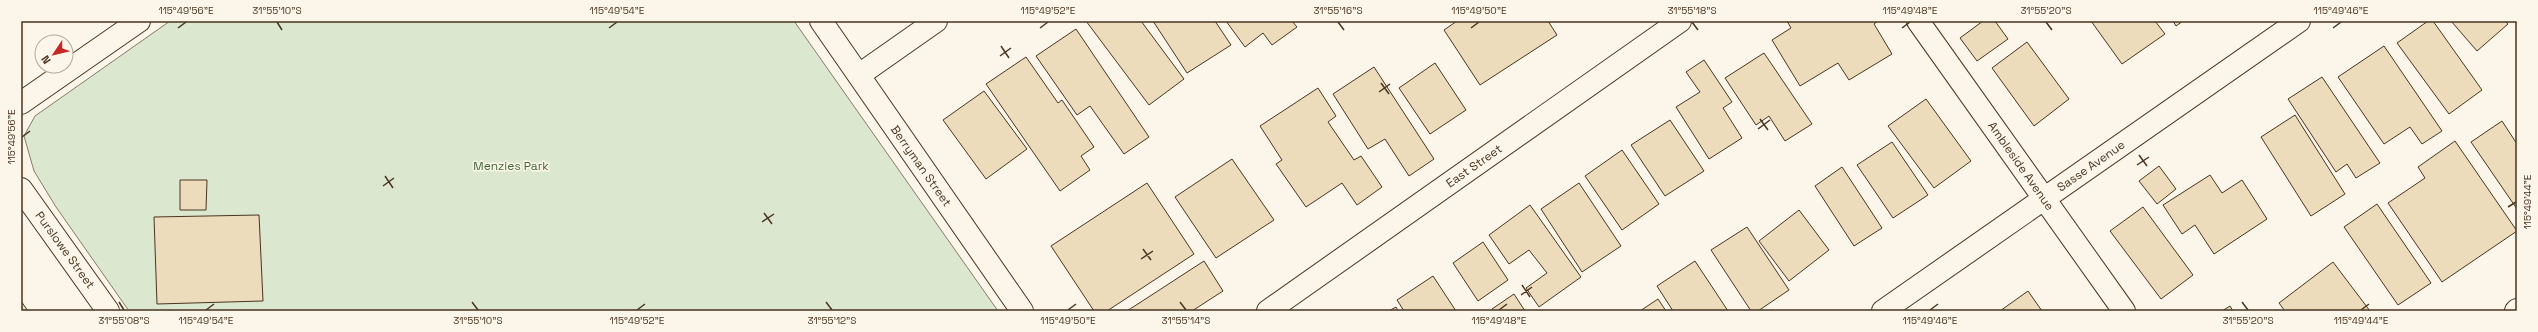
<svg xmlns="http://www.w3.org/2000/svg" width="2538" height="332" font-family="'Space Grotesk',sans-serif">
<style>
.green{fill:#dce7d0;stroke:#887966}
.building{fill:#ecdcbc;stroke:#4a3520}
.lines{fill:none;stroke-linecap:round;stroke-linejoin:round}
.minor-casing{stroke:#4a3520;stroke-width:24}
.tertiary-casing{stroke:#4a3520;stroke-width:24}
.minor{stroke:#fbf6e9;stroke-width:22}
.tertiary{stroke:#fbf6e9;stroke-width:22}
.ticks{fill:none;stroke:#4a3520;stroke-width:1.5}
.labels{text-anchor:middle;stroke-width:3;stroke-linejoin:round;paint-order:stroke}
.park-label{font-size:12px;fill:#436837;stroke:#fbf6e9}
.street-label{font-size:12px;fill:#4a3520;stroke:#fbf6e9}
.neatline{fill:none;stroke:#4a3520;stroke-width:1.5}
.ticks-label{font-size:10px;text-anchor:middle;fill:#4a3520}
</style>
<rect width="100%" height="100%" fill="#fbf6e9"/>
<!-- green -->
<path class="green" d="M170,21H794L998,311H129L56,207L34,171L24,136L35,116Z"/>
<!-- building -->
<path class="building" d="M1086,21H1141L1184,79L1149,105Z
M1153,21H1215L1231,45L1187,73Z
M1226,21H1292L1297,27L1272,45L1263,33L1245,47Z
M1457,21H1548L1557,35L1480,85L1444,30Z
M1787,21H1878L1874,24L1892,54L1849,80L1838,63L1800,86L1772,40L1791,28Z
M1983,21H1995L2008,39L1977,61L1960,38Z
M2091,21H2155L2165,34L2122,64Z
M2173,21H2183L2176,26Z
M2428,21H2433L2482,90L2449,114L2397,43Z
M2451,21H2505L2508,24L2477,51Z
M1076,29L1149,137L1124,154L1090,106L1077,115L1036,56Z
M2027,42L2069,99L2034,126L1992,68Z
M2384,46L2442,131L2422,144L2410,127L2384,144L2338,77Z
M1764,53L1812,124L1785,141L1769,116L1756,125L1725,78Z
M1026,57L1058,103L1062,100L1094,147L1081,156L1090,170L1060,191L986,84Z
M1704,60L1732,102L1723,108L1742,138L1709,159L1676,107L1700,92L1686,72Z
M1435,63L1466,110L1430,134L1399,88Z
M1374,67L1434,159L1409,176L1385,139L1368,149L1333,94Z
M2322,77L2380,163L2356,178L2347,164L2336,172L2288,99Z
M1318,88L1336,116L1328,122L1354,160L1361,156L1382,187L1357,205L1342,183L1306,207L1276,164L1282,160L1260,126Z
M984,91L1027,149L986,179L943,120Z
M1926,99L1971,161L1934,188L1888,126Z
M2295,115L2345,194L2311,216L2261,137Z
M1670,120L1704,171L1665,196L1631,145Z
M2502,121L2517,144V209L2471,142Z
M2455,141L2517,231L2442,282L2388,203L2425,178L2418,167Z
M1892,142L1928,195L1893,218L1857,165Z
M1622,150L1659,204L1622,230L1585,176Z
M1232,159L1274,220L1216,258L1175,197Z
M2159,166L2176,189L2157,204L2139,181Z
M1842,167L1882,228L1854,246L1815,186Z
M2210,175L2222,193L2242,180L2267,219L2214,254L2195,225L2182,234L2163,205Z
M180,180H207L206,210H180Z
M1147,183L1194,254L1107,311H1094L1051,246Z
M1579,183L1621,246L1582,272L1541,209Z
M2377,204L2431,283L2398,305L2344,227Z
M1530,205L1581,277L1539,307L1526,288L1547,273L1529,250L1509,264L1489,235Z
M2143,207L2193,275L2161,299L2110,231Z
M1799,210L1829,250L1789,281L1759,241Z
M259,215L263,301L157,304L154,217Z
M1747,227L1789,290L1758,311H1751L1711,250Z
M1483,242L1508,280L1478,301L1453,263Z
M1204,261L1223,291L1192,311H1127Z
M1695,261L1728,311H1673L1657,286Z
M2333,262L2370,311H2285L2279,303Z
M1433,276L1456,311H1404L1397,300Z
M2028,291L2042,311H2000Z
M1514,294L1525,311H1493L1492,309Z
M1658,299L1666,311H1640Z
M21,301L28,311H21Z
M2230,306L2233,311H2222Z
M1396,307L1398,311H1389Z"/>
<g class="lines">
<defs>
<path id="minor" d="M821,21L1022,311
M1918,21L2124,311
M859,75L936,21
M21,189L108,311
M1268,311L1680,21
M1883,311L2299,21
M2516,311L2517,310"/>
<path id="tertiary" d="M21,103L139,21"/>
</defs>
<!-- minor casing -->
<use href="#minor" class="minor-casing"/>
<!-- tertiary casing -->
<use href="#tertiary" class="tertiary-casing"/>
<!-- minor -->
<use href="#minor" class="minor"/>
<!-- tertiary -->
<use href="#tertiary" class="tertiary"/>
</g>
<!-- ticks -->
<path class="ticks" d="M277,22L282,30M1338,22L1344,30M1692,22L1698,30M2046,22L2052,30M178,28L186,22M609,28L617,22M1040,28L1048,22M1471,28L1479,22M1902,28L1910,22M2333,28L2341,22M1001,46L1009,58M1000,56L1011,48M1381,83L1389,94M1379,92L1390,84M1760,119L1768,130M1758,129L1770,120M22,137L30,131M2139,155L2147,166M2137,165L2149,157M385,176L393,188M383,186L394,178M2508,207L2516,202M764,213L772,224M762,222L774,214M1143,249L1151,260M1141,259L1153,251M1522,285L1530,297M1521,295L1532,287M119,302L124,310M472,302L478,310M826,302L832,310M1180,302L1186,310M2242,302L2248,310M206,310L214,304M637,310L645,304M1068,310L1076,304M1499,310L1507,304M1930,310L1938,304M2361,310L2369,304"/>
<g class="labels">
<!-- park labels -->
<g class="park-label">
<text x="511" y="170">Menzies Park</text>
</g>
<!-- street labels -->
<g class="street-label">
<text transform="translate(921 166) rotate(55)" y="4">Berryman Street</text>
<text transform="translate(1474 166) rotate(-35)" y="4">East Street</text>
<text transform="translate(2021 166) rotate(55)" y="4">Ambleside Avenue</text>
<text transform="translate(2091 166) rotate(-35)" y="4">Sasse Avenue</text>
<text transform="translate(65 250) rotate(54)" y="4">Purslowe Street</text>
</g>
</g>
<!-- border -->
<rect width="2538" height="332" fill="none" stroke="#fbf6e9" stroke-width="44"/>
<!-- north arrow -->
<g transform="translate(54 54) rotate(235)"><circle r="19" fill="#fbf6e9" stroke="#b4a999"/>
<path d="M0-3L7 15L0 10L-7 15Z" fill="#c62828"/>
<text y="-6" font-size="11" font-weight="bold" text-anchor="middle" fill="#4a3520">N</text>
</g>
<rect x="22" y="22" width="2494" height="288" class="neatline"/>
<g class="ticks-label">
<text x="186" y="14">115°49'56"E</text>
<text x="277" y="14">31°55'10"S</text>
<text x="617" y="14">115°49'54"E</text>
<text x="1048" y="14">115°49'52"E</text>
<text x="1338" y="14">31°55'16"S</text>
<text x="1479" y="14">115°49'50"E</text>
<text x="1692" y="14">31°55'18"S</text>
<text x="1910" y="14">115°49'48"E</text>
<text x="2046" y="14">31°55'20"S</text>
<text x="2341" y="14">115°49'46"E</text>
<text transform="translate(11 137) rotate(-90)" y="4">115°49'56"E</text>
<text transform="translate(2527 202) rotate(-90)" y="4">115°49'44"E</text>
<text x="124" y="324">31°55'08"S</text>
<text x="206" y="324">115°49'54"E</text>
<text x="478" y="324">31°55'10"S</text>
<text x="637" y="324">115°49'52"E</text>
<text x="832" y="324">31°55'12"S</text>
<text x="1068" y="324">115°49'50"E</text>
<text x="1186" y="324">31°55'14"S</text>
<text x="1499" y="324">115°49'48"E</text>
<text x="1930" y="324">115°49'46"E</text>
<text x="2248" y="324">31°55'20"S</text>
<text x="2361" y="324">115°49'44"E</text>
</g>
</svg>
